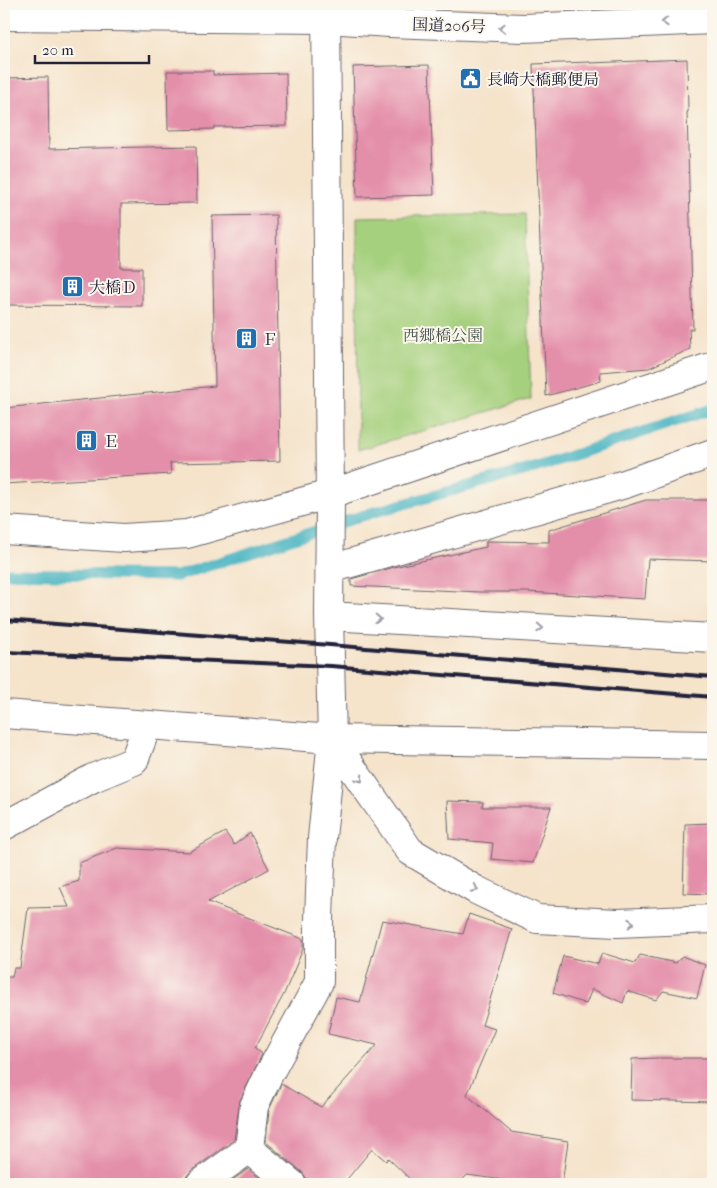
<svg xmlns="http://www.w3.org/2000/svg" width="717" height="1188" viewBox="0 0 717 1188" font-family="'IM FELL French Canon','Noto Serif JP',serif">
  <rect width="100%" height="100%" fill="#fbf7ec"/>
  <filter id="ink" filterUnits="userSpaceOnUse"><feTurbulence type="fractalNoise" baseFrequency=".02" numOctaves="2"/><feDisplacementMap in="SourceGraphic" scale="10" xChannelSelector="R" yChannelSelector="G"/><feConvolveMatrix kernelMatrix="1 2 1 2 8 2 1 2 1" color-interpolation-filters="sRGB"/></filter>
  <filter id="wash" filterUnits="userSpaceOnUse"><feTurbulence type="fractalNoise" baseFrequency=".0096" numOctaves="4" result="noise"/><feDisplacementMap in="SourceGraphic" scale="20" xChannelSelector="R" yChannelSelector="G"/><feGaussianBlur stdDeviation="1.12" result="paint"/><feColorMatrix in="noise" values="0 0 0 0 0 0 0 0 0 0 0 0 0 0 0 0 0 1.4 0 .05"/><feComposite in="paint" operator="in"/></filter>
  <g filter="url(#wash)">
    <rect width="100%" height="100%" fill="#f5e3ca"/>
    <!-- green -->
    <path fill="#a5d07d" stroke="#64795c" d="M525,214L531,399L358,450L357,217Z"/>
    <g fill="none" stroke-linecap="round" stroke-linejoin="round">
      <!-- stream -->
      <path stroke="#44b2c1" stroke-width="11" d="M4,573L177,576L371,513L534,468L713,409"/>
    </g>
    <g id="blocks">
      <!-- building -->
      <path fill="#e48faa" d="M687,59L688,112H687L693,329H689L690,349L649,368L600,372L601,381L546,396L533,64L590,62V63Z
        M429,65L434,195L357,197L353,67Z
        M167,71H213V75L286,73L287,126L214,127V129L168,130Z
        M48,77L49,149L196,146L197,203L121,204V268H142V306L4,305V78Z
        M276,215L280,461L170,463L171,474L4,484V408L215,386L212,216Z
        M646,500H713V561L648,559L645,599L527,592H480L351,586V579L398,566L486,547V541L549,542V530Z
        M447,801L483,802L482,807H551L533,863L491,859L493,843L449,839Z
        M713,823V894L683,893L685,824Z
        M225,832L234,845L250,833L269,869L208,902L303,939V949L284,994L255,1048L262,1054L240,1100L234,1140L191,1171L186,1177L185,1184H4V977H12L14,968H20L28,908L69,907L60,887L79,881V863L117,848L189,852Z
        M469,914L512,929L482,1025L495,1029L467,1095L511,1132L568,1141L562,1184H534L467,1175L459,1184H415L388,1158L386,1161L372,1149L343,1184H307L306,1178L302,1172L266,1142L269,1110L281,1084L321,1107L377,1045L328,1034L336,997L360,1002L382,920L463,934Z
        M602,953L635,963L640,955L676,963L682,956L705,965L697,998L663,991L656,1000L627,991L623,1003L592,989L586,1004L553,993L563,956L598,964Z
        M657,1058H713V1102L631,1100L632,1059Z
        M248,1169L268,1184H227Z"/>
    </g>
  </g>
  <g filter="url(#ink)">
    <use href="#blocks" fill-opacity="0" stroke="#6c666d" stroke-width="1"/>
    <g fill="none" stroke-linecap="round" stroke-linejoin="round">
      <defs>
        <path id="minor" d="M4,530L124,538L187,534L330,494L713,366
          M330,569L625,484L713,453
          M329,616L713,638
          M4,714L332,739L713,745
          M332,739L410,851L476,890L537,919L617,923L713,919
          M4,826L93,778L134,761L147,726
          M200,1184L249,1149
          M292,1184L249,1149L254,1106L269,1074L319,982V919L322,838L332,739L329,616L330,500L326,4"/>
        <path id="highway" d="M4,16L326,19L390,23L523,28L713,20"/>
      </defs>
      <!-- minor casing -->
      <use href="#minor" stroke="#6c666d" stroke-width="30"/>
      <!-- highway casing -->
      <use href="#highway" stroke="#6c666d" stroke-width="30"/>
      <!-- minor -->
      <use href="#minor" stroke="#fff" stroke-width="28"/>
      <!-- highway -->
      <use href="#highway" stroke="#fff" stroke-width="28"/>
      <!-- rail -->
      <path stroke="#22223b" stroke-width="4" d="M4,620L330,645L713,677
        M4,652L331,666L713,697"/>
    </g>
    <!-- one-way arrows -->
    <defs><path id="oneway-chevron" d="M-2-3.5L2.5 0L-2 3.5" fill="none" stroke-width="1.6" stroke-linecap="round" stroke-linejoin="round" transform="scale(1.25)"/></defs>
    <g stroke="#9c9ca7">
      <use href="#oneway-chevron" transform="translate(665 22) rotate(178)"/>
      <use href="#oneway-chevron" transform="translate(502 28) rotate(-178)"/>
      <use href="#oneway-chevron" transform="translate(378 619) rotate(3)"/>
      <use href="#oneway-chevron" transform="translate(540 628) rotate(3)"/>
      <use href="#oneway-chevron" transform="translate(360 779) rotate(55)"/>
      <use href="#oneway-chevron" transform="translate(475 889) rotate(28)"/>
      <use href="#oneway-chevron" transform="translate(631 923) rotate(-3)"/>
    </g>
  </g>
  <!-- icons -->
  <defs>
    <symbol id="civic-square" viewBox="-11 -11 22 22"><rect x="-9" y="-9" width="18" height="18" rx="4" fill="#1f6fb2" stroke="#fbf7ec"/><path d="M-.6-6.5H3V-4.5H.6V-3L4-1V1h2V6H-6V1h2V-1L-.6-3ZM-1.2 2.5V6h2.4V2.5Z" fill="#fff"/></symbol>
    <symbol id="building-square" viewBox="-11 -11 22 22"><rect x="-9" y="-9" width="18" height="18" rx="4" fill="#1f6fb2" stroke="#fbf7ec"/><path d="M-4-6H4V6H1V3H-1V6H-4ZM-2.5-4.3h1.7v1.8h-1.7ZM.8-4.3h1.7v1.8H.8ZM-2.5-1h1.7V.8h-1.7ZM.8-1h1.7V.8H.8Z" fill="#fff"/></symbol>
  </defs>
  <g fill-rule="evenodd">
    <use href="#civic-square" x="458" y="66" width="25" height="25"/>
    <use href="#building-square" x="60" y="274" width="25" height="25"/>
    <use href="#building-square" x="234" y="326" width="25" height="25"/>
    <use href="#building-square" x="74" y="428" width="25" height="25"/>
  </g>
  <g text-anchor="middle" stroke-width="4" stroke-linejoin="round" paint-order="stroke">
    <!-- street labels -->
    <g font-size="16" fill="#22223b" stroke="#fbf7ec">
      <text transform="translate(449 25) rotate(2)" y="6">国道206号</text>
    </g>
    <!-- poi labels -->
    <g font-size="16" fill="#22223b" stroke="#fbf7ec" text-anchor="start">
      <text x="487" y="85">長崎大橋郵便局</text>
      <text x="89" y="293">大橋Ｄ</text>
      <text x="262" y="345">Ｆ</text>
      <text x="103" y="447">Ｅ</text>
    </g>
    <!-- park labels -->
    <g font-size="16" fill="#49564f" stroke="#fbf7ec">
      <text x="443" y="341">西郷橋公園</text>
    </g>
  </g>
  <!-- margin -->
  <rect width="717" height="1188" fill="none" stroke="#fbf7ec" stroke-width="20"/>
  <!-- scale -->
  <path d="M35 55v8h114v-8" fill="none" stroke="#22223b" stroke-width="2.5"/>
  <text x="42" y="55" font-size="15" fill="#22223b" stroke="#fbf7ec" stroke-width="4" paint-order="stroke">20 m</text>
</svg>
